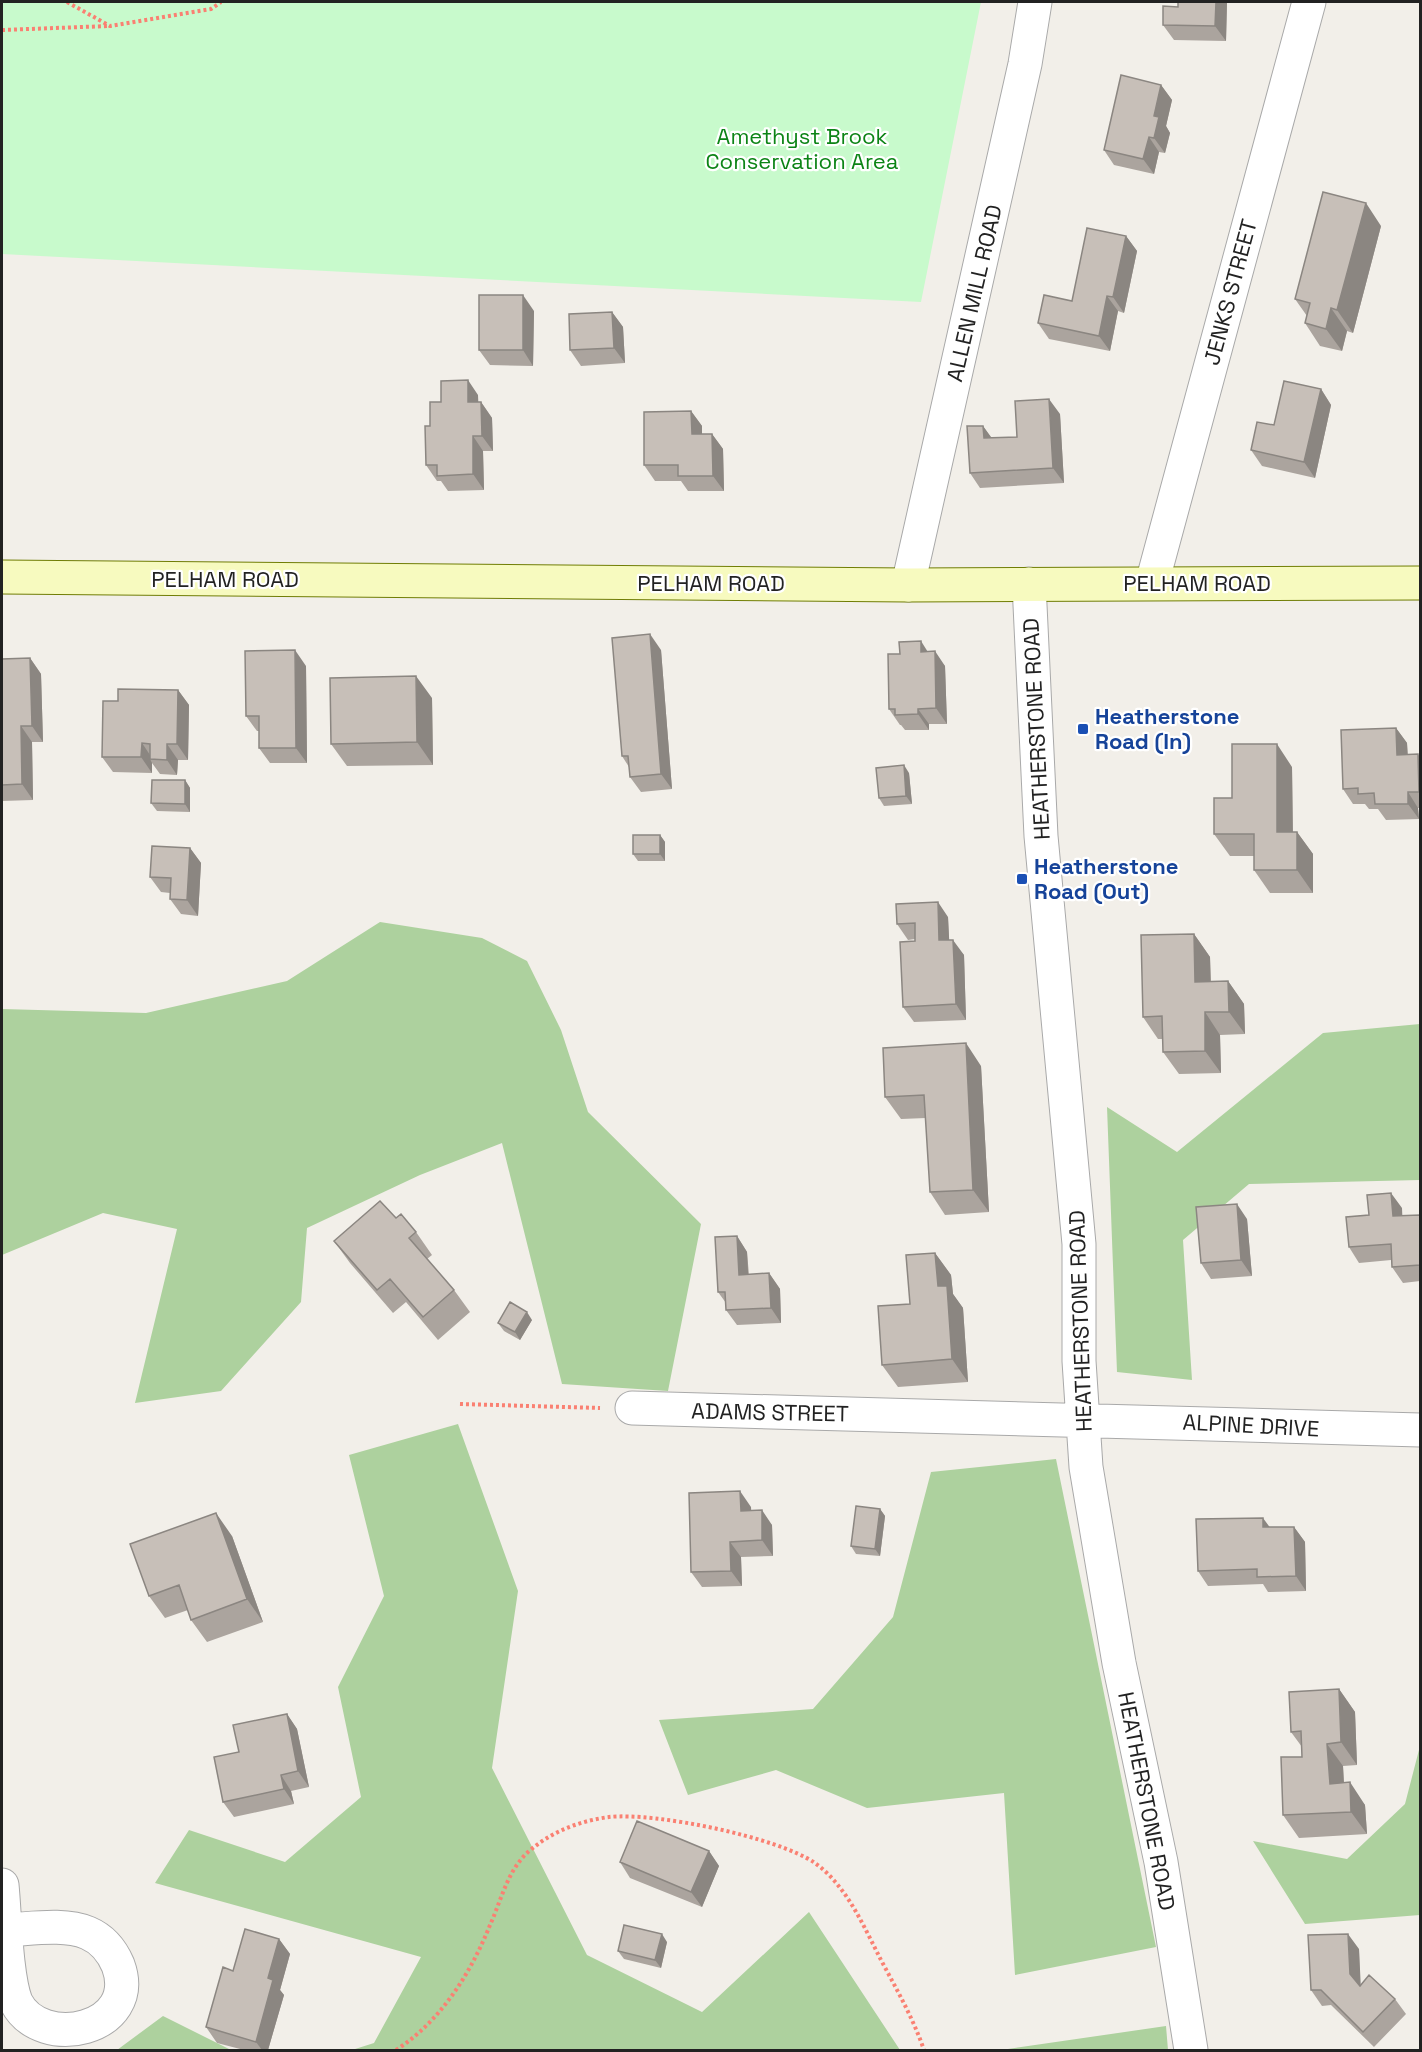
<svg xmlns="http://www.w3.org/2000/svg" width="1422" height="2052" viewBox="0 0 1422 2052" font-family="'Space Grotesk',sans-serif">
  <rect width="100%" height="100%" fill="#f2efe9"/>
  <!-- forest -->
  <path fill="#add19e" d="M380,922L482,938L527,961L561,1030L588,1112L701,1224L668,1391L562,1384L502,1143L420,1175L307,1228L301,1302L221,1391L135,1403L177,1229L103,1213L2,1255V1009L146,1013L287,981Z
    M1420,1024V1180L1249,1184L1183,1240L1192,1380L1117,1372L1107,1107L1177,1152L1323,1033Z
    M458,1424L518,1591L492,1768L587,1955L702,2012L809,1912L900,2050H352L374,2043L421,1957L155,1883L189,1830L285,1862L361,1797L338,1687L384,1596L349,1455Z
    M1056,1459L1156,1947L1015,1975L1004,1793L867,1808L776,1770L688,1795L659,1720L813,1709L893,1617L931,1472Z
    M1420,1746V1915L1305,1924L1253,1841L1347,1859L1405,1804Z
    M163,2016L231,2050H117Z
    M1166,2026L1168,2050H988H1001Z"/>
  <!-- park -->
  <path fill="#c8facc" d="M2,2H981L921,302L2,254Z"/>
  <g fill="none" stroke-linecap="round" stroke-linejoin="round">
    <defs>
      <path id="minor" d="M1152,583L1309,2
        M1029,584L1041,836L1079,1244V1361L1086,1467L1119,1663L1161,1862L1191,2050
        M908,585L1025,64L1035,2
        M632,1408L1420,1430
        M2,1885C5,1915 6,1976 16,2002C41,2052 142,2030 118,1965C112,1951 102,1939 88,1933C64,1923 31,1929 6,1930"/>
      <path id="secondary" d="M2,577L908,585L1420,583"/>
    </defs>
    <!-- minor casing -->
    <use href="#minor" stroke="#a9a9a9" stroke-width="35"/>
    <!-- secondary casing -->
    <use href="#secondary" stroke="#707d05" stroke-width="35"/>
    <!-- path -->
    <path stroke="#fa8072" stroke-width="4" stroke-dasharray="3 3" stroke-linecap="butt" d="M67,2L110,26L211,9L221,2
      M2,30L109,26
      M460,1404L600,1408
      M396,2050C440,2022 471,1973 490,1925C501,1901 507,1872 527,1853C550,1832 579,1821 609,1817C655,1812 777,1837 815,1863C847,1886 864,1927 881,1960C897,1990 913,2018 924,2050"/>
    <!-- minor -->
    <use href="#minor" stroke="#fff" stroke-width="33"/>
    <!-- secondary -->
    <use href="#secondary" stroke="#f7fabf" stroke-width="33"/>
  </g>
  <!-- wall -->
  <path fill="#aba49e" d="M1178,2H1227L1226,41L1174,40L1163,25L1178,7Z
    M1161,85L1172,100L1166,126L1170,133L1165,153L1159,152L1154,174L1114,165L1104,150Z
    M1381,226L1353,333L1347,331L1342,351L1320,346L1305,323L1307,316L1295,299Z
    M1126,236L1137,251L1124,313L1118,311L1110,351L1049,339L1038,323L1072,301Z
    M534,311L533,366L490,365L479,350Z
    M612,312L623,327L625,363L581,366L570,350Z
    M1321,389L1331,405L1315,478L1262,466L1251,450Z
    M478,395V402H481L492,418L493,451H483L484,490L448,491L441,481H437L426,465L430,426Z
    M691,411L702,426V434H712L723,449L724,491H688L681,481H655L644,465Z
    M1060,414L1064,483L980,488L970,473L983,426L991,438L1017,437Z
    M661,650L672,789L641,792L630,777L629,767L622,756Z
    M928,651L945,666L947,724H929V730H905L901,725H900L889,709Z
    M30,658L41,674L43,742H32L33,800L2,801V659Z
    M306,666L307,763H270L259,748V731H257L246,716Z
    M178,690L189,705L188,760H178L177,775L160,774L152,763V773L113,772L102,757L118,701Z
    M432,698L433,765L347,766L331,744Z
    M1396,728L1407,743L1408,755L1420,758V808H1418L1419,819L1386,820L1378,809H1369L1365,804H1353L1343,789Z
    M1292,767L1293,832H1297L1313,854V893H1270L1254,870V856H1230L1214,834L1232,798Z
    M909,773L912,804L884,806L879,798Z
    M185,780L190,788V812L157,811L151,803Z
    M660,835L665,842V861H638L633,854Z
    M190,848L201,863L198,916L181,914L170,899V893L161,892L150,877Z
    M948,917L949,940L964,955L966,1020L914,1022L903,1007L915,939L908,940L897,924Z
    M1194,934L1210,957L1211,981H1228L1244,1004L1245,1034L1220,1035L1221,1073L1179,1074L1163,1052V1039H1158L1143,1017Z
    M981,1066L989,1212L945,1215L930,1192L926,1118L901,1119L885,1097Z
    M1402,1208V1216L1420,1215V1281L1403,1283L1392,1267L1391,1260L1359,1263L1349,1247L1369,1215Z
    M396,1218L416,1232L432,1255L427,1259L454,1290L470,1312L438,1340L406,1302L393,1313L350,1263L334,1241Z
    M1247,1219L1252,1276L1211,1279L1201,1263Z
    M737,1236L747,1252L749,1275L769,1273L780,1289L781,1323L737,1325L726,1310V1303L718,1292Z
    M935,1253L951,1275L953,1294L963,1308L968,1382L898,1387L882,1365L910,1304Z
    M532,1320L520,1340L504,1331L498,1323Z
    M751,1507V1510L772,1525L773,1556L741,1557L742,1586L702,1587L691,1572Z
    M880,1509L885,1516L880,1556L856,1554L851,1546Z
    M1270,1527H1294L1305,1542L1306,1591L1268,1592L1263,1584L1208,1586L1198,1571Z
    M232,1536L263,1622L207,1642L191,1620L188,1610L165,1618L149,1596Z
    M1339,1689L1355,1712L1357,1765L1343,1766L1344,1783L1365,1805L1367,1834L1299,1838L1283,1815L1302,1757V1747L1291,1732Z
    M287,1714L297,1729L309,1787L291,1791L294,1804L234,1817L223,1802L239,1752Z
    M709,1851L719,1866L702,1907L630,1878L620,1862Z
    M279,1939L290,1954L280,1990L284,1995L268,2050H244L217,2043L206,2027L233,1971Z
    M667,1942L661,1968L624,1959L618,1951Z
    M1359,1949L1360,1985L1395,1999L1406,2014L1374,2047L1331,2005L1322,2006L1311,1990Z"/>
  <!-- shaded-wall -->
  <path fill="#8b8681" d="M1216,2H1227L1226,41L1215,26Z
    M1161,85L1172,100L1166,126L1170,133L1165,153L1154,138V116Z
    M1149,137L1159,152L1154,174L1143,159Z
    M1366,203L1381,226L1353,333L1337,310Z
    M1126,236L1137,251L1124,313L1113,297Z
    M523,295L534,311L533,366L523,350Z
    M1107,296L1118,311L1110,351L1099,336Z
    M1331,308L1347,331L1342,351L1326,329Z
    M612,312L623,327L625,363L614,348Z
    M468,380L478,395L479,418L468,402Z
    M1321,389L1331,405L1315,478L1304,462Z
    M1049,399L1060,414L1064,483L1053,468Z
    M481,402L492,418L493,451L482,436Z
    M691,411L702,426V449L692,434Z
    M983,426L994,441L984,438Z
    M712,434L723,449L724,491L713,476Z
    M473,436L483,451L484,490L473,474Z
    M650,634L661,650L672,789L661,774Z
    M921,641L931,657L921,652Z
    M295,650L306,666L307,763L296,748Z
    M935,651L945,666L947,724L936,708Z
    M30,658L41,674L43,742L32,726Z
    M416,676L432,698L433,765L417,742Z
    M178,690L189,705L188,760L177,744Z
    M918,709L929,724V730L918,714Z
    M21,726L32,742L33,800L22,784Z
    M1396,728L1407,743L1408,770L1397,755Z
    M142,743L152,758L150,759L152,763V773L141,757Z
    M167,744L178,760L177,775L167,760Z
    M1277,744L1292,767L1293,854L1277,832Z
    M1418,754L1420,758V794L1419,792Z
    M904,765L909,773L912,804L906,796Z
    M185,780L190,788V812L185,804Z
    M1408,792L1418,808L1419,819L1408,804Z
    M1297,832L1313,854V893L1297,870Z
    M660,835L665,842V861L660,854Z
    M190,848L201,863L198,916L187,900Z
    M938,902L948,917L950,956L939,940Z
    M1194,934L1210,957L1211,1004L1195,982Z
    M953,940L964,955L966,1020L956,1004Z
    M1228,981L1244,1004L1245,1034L1229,1012Z
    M1205,1012L1220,1035L1221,1073L1205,1051Z
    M966,1043L981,1066L989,1212L973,1190Z
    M1391,1193L1402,1208L1403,1232L1393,1216Z
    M1237,1204L1247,1219L1252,1276L1241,1260Z
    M737,1236L747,1252L749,1291L739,1275Z
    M935,1253L951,1275L953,1294L963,1308L968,1382L952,1359L938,1286Z
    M769,1273L780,1289L781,1323L771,1308Z
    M527,1312L532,1320L520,1340L515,1332Z
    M740,1491L751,1507L752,1526L741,1511Z
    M880,1509L885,1516L880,1556L875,1549Z
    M762,1510L772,1525L773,1556L762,1540Z
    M216,1513L232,1536L263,1622L247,1599Z
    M1263,1518L1274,1533L1263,1527Z
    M1294,1527L1305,1542L1306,1591L1296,1576Z
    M730,1542L741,1557L742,1586L731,1571Z
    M1339,1689L1355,1712L1357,1765L1341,1742Z
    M287,1714L297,1729L309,1787L298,1771Z
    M1327,1744L1343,1766L1345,1806L1330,1784Z
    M281,1775L291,1791L294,1804L284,1789Z
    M1350,1782L1365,1805L1367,1834L1351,1812Z
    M709,1851L719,1866L702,1907L691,1892Z
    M662,1934L667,1942L661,1968L655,1960Z
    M1348,1934L1359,1949L1361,1990L1350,1974Z
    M279,1939L290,1954L280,1990L284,1995L268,2050H262L256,2042L268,1978Z"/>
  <!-- building -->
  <path fill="#c7bfb8" stroke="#8b8681" stroke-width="1.5" d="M1178,2H1216L1215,26L1163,25V6L1178,7Z
    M1121,75L1161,85L1154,116L1159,117L1154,138L1149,137L1143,159L1104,150Z
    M1323,192L1366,203L1337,310L1331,308L1326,329L1305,323L1310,303L1295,299Z
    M1087,228L1126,236L1113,297L1107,296L1099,336L1038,323L1044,295L1072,301Z
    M479,295H523V350H479Z
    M612,312L614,348L570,350L569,314Z
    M468,380V402H481L482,436H473V474L437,476V465H426L425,426H430V402H441V381Z
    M1284,381L1321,389L1304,462L1251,450L1257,422L1274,425Z
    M1049,399L1053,468L970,473L967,426H983L984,438L1017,437L1015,401Z
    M691,411L692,434H712L713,476H678V465H644V412Z
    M650,634L661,774L630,777L628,756H622L612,638Z
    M921,641V652L935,651L936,708L918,709V714L895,715V709H889L888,654H900L899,642Z
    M295,650L296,748H259V716H246L245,651Z
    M30,658L32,726H21L22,784L2,785V659Z
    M416,676L417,742L331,744L330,678Z
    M118,689L178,690L177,744H167V760L150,759V744L142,743L141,757H102L103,701H118Z
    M1396,728L1397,755L1418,754L1419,792H1408V804H1375L1374,793L1358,794V788L1343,789L1341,730Z
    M1232,744H1277V832H1297V870H1254V834H1214V798H1232Z
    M904,765L906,796L879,798L876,768Z
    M152,780H185V804L151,803Z
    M633,835H660V854H633Z
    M152,846L190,848L187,900L170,899L171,878L150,877Z
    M938,902L939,940H953L956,1004L903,1007L900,942L915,941V923L897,924L896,904Z
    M1194,934L1195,982L1228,981L1229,1012H1205V1051L1163,1052L1162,1016L1143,1017L1141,935Z
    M966,1043L973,1190L930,1192L924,1095L885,1097L883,1048Z
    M1391,1193L1393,1216L1420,1215V1265L1392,1267L1391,1244L1349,1247L1346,1217L1369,1215L1367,1195Z
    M380,1201L396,1218L401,1214L416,1232L409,1238L454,1290L423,1317L390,1279L377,1290L334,1241Z
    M1237,1204L1241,1260L1201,1263L1196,1207Z
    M737,1236L739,1275L769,1273L771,1308L726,1310L725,1292H718L715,1237Z
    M935,1253L938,1286H947L952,1359L882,1365L878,1306L910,1304L906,1255Z
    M510,1302L527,1312L515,1332L498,1323Z
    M740,1491L741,1511L762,1510V1540L730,1542L731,1571L691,1572L689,1493Z
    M856,1506L880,1509L875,1549L851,1546Z
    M216,1513L247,1599L191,1620L179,1585L149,1596L130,1544Z
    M1263,1518V1527H1294L1296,1576L1257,1577V1569L1198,1571L1196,1519Z
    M1339,1689L1341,1742L1327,1744L1330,1784L1350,1782L1351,1812L1283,1815L1281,1757H1302L1301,1731L1291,1732L1289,1692Z
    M287,1714L298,1771L281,1775L284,1789L223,1802L214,1757L239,1752L233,1725Z
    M637,1821L709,1851L691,1892L620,1862Z
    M624,1925L662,1934L655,1960L618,1951Z
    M245,1929L279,1939L268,1978L273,1980L256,2042L206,2027L223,1967L233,1971Z
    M1348,1934L1350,1974L1360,1986L1369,1975L1395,1999L1363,2032L1321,1990H1311L1308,1935Z"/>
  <!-- markers -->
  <g fill="#1a4fb4" stroke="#fff" stroke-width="2">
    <rect x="1077" y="723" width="12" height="12" rx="3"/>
    <rect x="1016" y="873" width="12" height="12" rx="3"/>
  </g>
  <g text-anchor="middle" stroke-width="4.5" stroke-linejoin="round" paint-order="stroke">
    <!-- park labels -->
    <g font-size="22" fill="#0c8416" stroke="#fff">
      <text x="802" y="144">Amethyst Brook<tspan x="802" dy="25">Conservation Area</tspan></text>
    </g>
    <!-- street labels -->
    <g font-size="22" fill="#222" stroke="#fff">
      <text transform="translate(1230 292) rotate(-75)" y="8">JENKS STREET</text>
      <text transform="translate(974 293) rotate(-77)" y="8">ALLEN MILL ROAD</text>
      <text x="225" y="587">PELHAM ROAD</text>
      <text x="711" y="591">PELHAM ROAD</text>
      <text x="1197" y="591">PELHAM ROAD</text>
      <text transform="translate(1036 729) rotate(-93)" y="8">HEATHERSTONE ROAD</text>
      <text transform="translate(1080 1321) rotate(-92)" y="8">HEATHERSTONE ROAD</text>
      <text transform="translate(770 1412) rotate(1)" y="8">ADAMS STREET</text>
      <text transform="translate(1251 1425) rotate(3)" y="8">ALPINE DRIVE</text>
      <text transform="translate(1147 1801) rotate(79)" y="8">HEATHERSTONE ROAD</text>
    </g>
    <!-- transit labels -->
    <g font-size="22" font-weight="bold" fill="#164399" stroke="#fff" text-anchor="start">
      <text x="1095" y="724">Heatherstone<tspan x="1095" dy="25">Road (In)</tspan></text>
      <text x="1034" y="874">Heatherstone<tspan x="1034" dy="25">Road (Out)</tspan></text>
    </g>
  </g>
  <!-- border -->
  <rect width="1422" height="2052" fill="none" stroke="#222222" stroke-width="6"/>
</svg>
